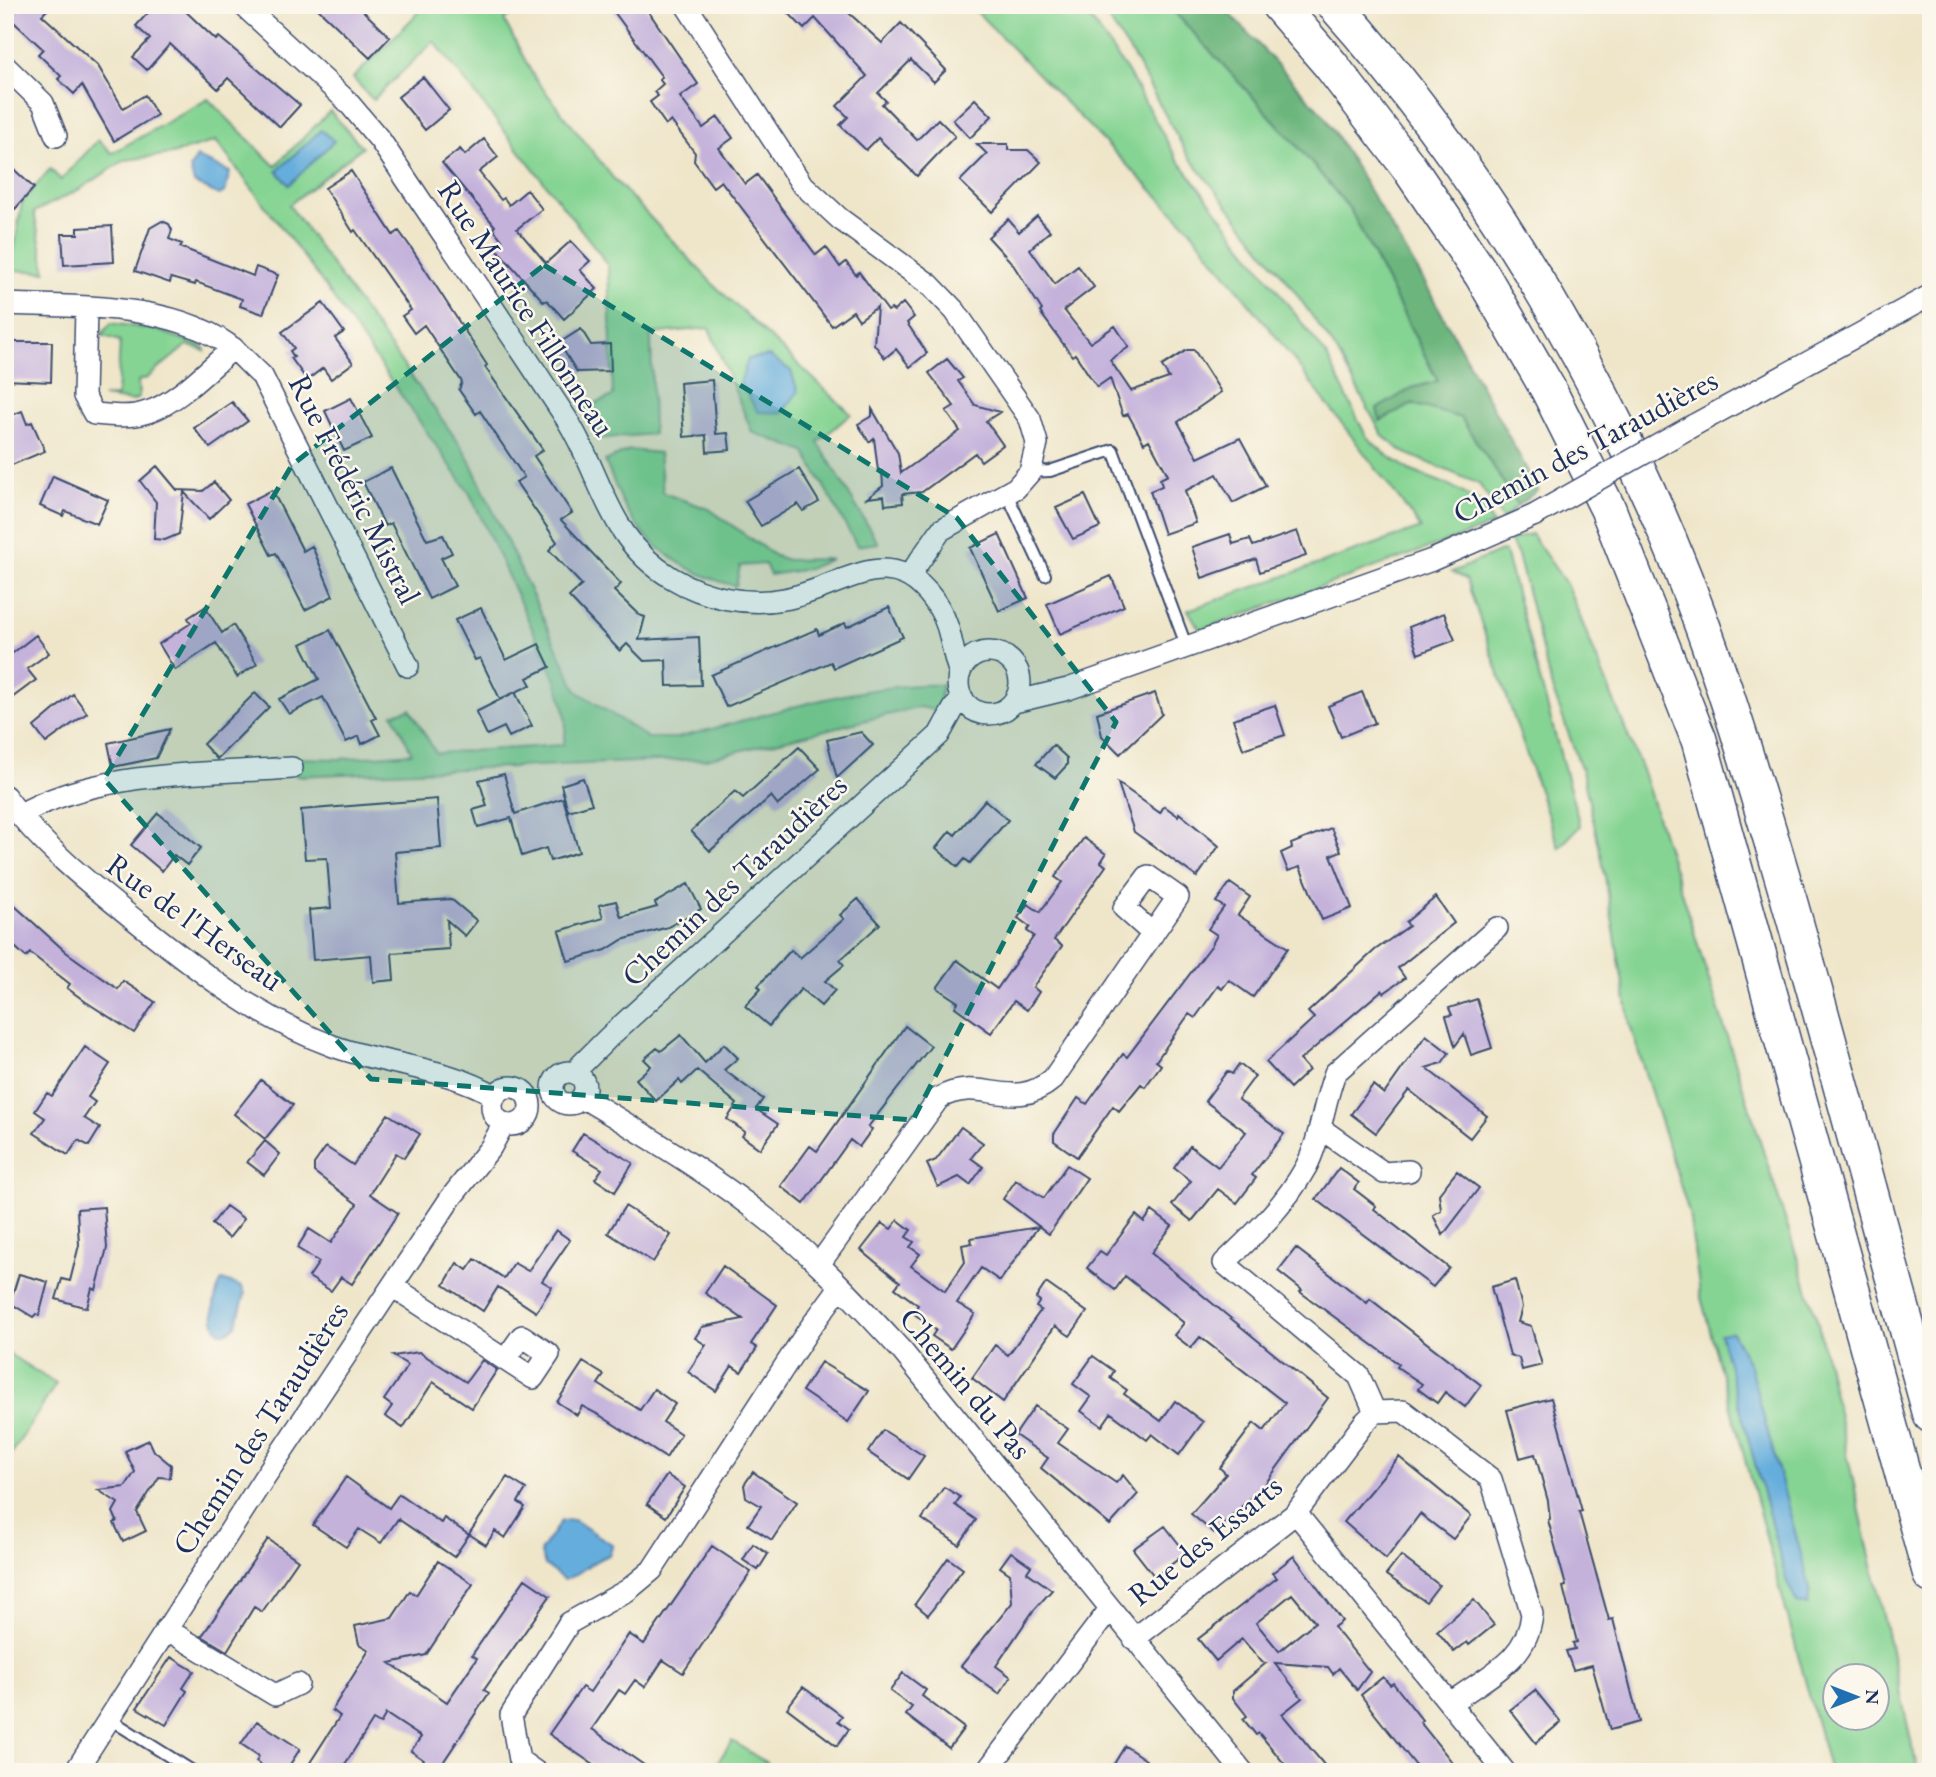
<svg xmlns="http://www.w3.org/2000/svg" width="1936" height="1777" viewBox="0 0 1936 1777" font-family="'EB Garamond',serif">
  <rect width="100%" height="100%" fill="#fbf7ec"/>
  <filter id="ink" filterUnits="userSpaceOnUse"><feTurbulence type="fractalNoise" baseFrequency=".0143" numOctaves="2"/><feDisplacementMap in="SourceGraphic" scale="14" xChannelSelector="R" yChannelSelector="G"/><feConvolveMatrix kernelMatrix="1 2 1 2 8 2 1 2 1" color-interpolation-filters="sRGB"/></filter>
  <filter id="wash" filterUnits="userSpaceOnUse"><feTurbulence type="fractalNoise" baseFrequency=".00686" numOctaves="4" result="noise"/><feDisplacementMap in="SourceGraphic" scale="28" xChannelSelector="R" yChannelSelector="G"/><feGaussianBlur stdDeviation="1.57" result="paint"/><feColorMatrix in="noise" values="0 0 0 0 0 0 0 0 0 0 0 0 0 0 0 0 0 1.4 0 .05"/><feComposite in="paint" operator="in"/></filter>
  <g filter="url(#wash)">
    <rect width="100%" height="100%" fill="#efe6ca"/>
    <!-- green -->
    <path fill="#85d493" stroke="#508278" stroke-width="2" fill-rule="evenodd" d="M413,5H523L504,20L534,77L614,179L713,284L851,414L818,442L878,543L857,546L805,452L752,432L709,328L651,334L653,434L597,439L583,408L613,396L608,266L604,259L434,41L373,100L353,78L418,13Z
      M970,5H1081L1127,71L1176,157L1327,356L1366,436L1383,452L1409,470L1451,486L1483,505L1493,525L1200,630L1188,610L1421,528L1274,334L1188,227Z
      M1099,5H1168L1293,141L1350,209L1438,382L1412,388L1380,420L1413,404L1461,418L1518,505L1503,520L1479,484L1403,452L1383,436L1336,350L1288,282L1187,154L1133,56Z
      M208,99L275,166L330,111L362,147L289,205L466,453L577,691L648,738H677C755,719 864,681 942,685L938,711L920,707L706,759L296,776V758L340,759L412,753L393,714L410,709L436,753L563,745C570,720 563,701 555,678L470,494L318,276L216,141L172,154L125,160L82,188L34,212L46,272L11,270L22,202L50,169L61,180L98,140L112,153Z
      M111,323L157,330L204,347L205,351L187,345L147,378L138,381L139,398L132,401L102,397L117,396L120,341L101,335Z
      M630,450L659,453L663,493L709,509L775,556L788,560L831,559L808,569L770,575L765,564L740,566L736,586C698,577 660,556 636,524C622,507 614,481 605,461Z
      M1531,534L1567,585L1644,775L1818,1323L1918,1772H1830L1700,1294L1689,1213L1630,1025L1602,859L1582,771L1551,685L1518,555L1509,540ZM1834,1676H1876V1718H1834Z
      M1501,551L1505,552L1580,826L1559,848L1466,579L1452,572Z
      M6,1352L56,1384L5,1464V1354Z
      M732,1741L781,1772H757L754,1768L747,1772H711Z"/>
    <!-- forest -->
    <path fill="#6cb67d" stroke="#44726e" stroke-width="2" d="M1168,5H1222L1324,115L1425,283L1538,490L1518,505L1461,418L1413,404L1380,421L1377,409L1412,388L1438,381L1350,209L1293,141Z"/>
    <!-- water -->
    <path fill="#65addc" stroke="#406e9d" stroke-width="2" d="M321,130L334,141L289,185L277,171Z
      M197,157L230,172L225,192L219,195L194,183L190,168Z
      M769,356L791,371L798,392L782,413L758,412L740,383L748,359Z
      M222,1280L242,1287L245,1294L236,1325L228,1332H220C208,1320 215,1293 222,1280Z
      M1732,1332L1750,1366L1810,1587L1808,1605L1797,1603L1787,1582L1720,1334Z
      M574,1520L613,1545L609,1555C588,1562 584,1573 564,1580L545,1565L540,1552L561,1521Z"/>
    <g id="blocks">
      <!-- building -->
      <path fill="#c4b2db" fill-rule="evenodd" d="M5,5H52L42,15L98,66L123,108L145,95L157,115L114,141L82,85L74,94L58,79L61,76L38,54L43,49L5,14Z
        M155,5H179L216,40L219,37L300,105L280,127L228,78L218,89L170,44L147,70L133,57L150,39L136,26Z
        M314,5H357L390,37L370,58Z
        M609,5H644L698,84L680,97L703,128L718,117L733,138L719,148L745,184L757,175L816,255L826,247L840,267L846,262L856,275L859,272L888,311L891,309L894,311L903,303L914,317L907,323L927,353L910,367L896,349L885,358L874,344L877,307L859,320L853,311L832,326L721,181L713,187L694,161L695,153L671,121L666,125L650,102L658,96L654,92L663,84L659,79L662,77Z
        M781,5H840L882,43L901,23L946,70L934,82L911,60L878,93L886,101L882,104L917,140L938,119L955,136L917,176L878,138L866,150L840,125L848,117L837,106L867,76L815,18L804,29Z
        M423,77L449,110L425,130L398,97Z
        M975,99L992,116L970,138L953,120Z
        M484,139L498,157L479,172L501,200L504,198L509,205L527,190L542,209L517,229L546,263L571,241L590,261L580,270L597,289L564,319L547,300L544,302L494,246L502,240L493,228L495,226L442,163L460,149L465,155Z
        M977,144H1008V150H1028L1041,162L992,212L960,181L987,154Z
        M5,161L34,188L15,209L5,200Z
        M351,171L393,235L399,231L412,249L487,365L485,367L543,450L534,456L572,513L561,520L621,584L614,591L639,615L645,617L639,640L699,637L701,685L667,686L666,660L644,661L627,644L620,651L569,597L582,585L549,550L557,542L516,482L524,477L480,411L476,414L459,390L462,382L424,325L414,333L402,316L411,310L355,230L353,232L325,188Z
        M1037,216L1050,231L1030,249L1055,284L1078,266L1094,287L1064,310L1090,343L1115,326L1129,347L1110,360L1131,391L1169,378L1162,366L1187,350H1194L1221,392L1178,422L1198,458L1240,438L1266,486L1233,503L1217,474L1185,491L1196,523L1164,534L1150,491L1162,486L1160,479L1168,475L1149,440L1144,443L1128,414L1123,416L1110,378L1097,387L1075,354L1072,356L1040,312L1042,310L1012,263L988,237L1008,219L1019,232Z
        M162,221L169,224L172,230L169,239L182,244L180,247L253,276L256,267L278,275L263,314L240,306L242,299L196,282L195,285L171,278L170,283L135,271L150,228Z
        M112,226L114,262L64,265L62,234H78V228Z
        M323,303L344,332L335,338L353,363L331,379L323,368L307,380L291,358L294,357L290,351L294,348L282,332Z
        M581,329L591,345L610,344L611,371L577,372L559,343Z
        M5,342H52L51,382L5,380Z
        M947,359L963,378L958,381L975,405L1000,412L986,421L1003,445L981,461L975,453L922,492L902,494L903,503L885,505L884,496L867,498L883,486L882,471H878L874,438L869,442L858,424L872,416V409L898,453L901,473L960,431L946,411L954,406L929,373Z
        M712,380L716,434L728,433L730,450L707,452L706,435L684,437L680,383Z
        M351,398L372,438L344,451L325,411Z
        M232,402L248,421L210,448L194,428Z
        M22,411L27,424L32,422L45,451L12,465L5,449V418Z
        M157,466L177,490L203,491L214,482L229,500L209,519L184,492L179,534L165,540L154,539L156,502L140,481Z
        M391,468L427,540L443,535L452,553L441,558L455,586L429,599L391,523L385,526L363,482Z
        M799,469L819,502L803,511L798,504L761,526L745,501Z
        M53,476L108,500L97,524L65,511L63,516L40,506Z
        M272,490L303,551L312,546L333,596L305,610L276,553L271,555L245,504Z
        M1085,495L1100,527L1073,539L1056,508Z
        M1297,531L1306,556L1260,572L1256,559L1202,578L1192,547L1230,534L1233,544L1250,539L1253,546Z
        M999,534L1028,598L999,611L970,548Z
        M1111,576L1124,606L1060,634L1047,604Z
        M205,607L222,633L233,625L257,664L237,677L216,643L175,670L159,644L191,623L188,618Z
        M889,607L903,637L834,668L831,662L726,707L711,675L817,629L819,635L845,623L847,627Z
        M481,608L506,660L539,644L550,667L527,678L531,685L500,699L480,658L475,660L455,620Z
        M1444,613L1455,640L1418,654L1409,627Z
        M330,630L376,718L372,720L380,735L362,744L359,736L346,742L323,697L289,714L279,699L319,679L301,644Z
        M36,635L49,653L27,669L36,680L5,703V659Z
        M515,692L532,726L509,737L504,727L487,735L476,712Z
        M1362,692L1375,723L1341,737L1328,706Z
        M255,693L269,707L217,759L203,744Z
        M1155,693L1162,714L1120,754L1102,736L1097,713Z
        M73,694L87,713L46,743L34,727Z
        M1275,705L1285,735L1243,749L1233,719Z
        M170,729L156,758L113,767L108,743Z
        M861,732L873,745L837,778L827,740Z
        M1053,745L1067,758V765L1055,778L1036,764Z
        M799,747L820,769L778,805L771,796L710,851L691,831L735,791L743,798Z
        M504,774L515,814L563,798L579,852L550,861L546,848L522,856L511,818L478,827L473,810L487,806L479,780Z
        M583,778L592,804L568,811L561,785Z
        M1118,783L1160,813L1164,806L1178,816L1179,813L1219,846L1197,877L1134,832Z
        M437,799L441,848L395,852L399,903L451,899L477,921L465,936L447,920L449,949L392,953L394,980L373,982L371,955L313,960L309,910L331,908L327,858L305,859L301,810Z
        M985,800L1008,820L970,863L965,859L958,867L936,848L950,831L955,835Z
        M158,813L201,848L187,865L174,855L162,871L131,845Z
        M1331,828L1341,851L1331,855L1352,908L1322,920L1300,867L1288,871L1281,853L1292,848L1291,844Z
        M1084,838L1106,854L1101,862L1106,866L1054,940L1062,946L1033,987L1039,992L1027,1010L1014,1001L991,1033L955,1007L958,1002L937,988L957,960L997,989L1034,936L1027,931L1030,927L1018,918L1028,904L1040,912L1062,882L1055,877Z
        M1230,883L1250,897L1238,915L1288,948L1253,997L1229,980L1222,989L1218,986L1195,1018L1189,1014L1156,1061L1161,1065L1145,1087L1141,1084L1119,1111L1113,1106L1077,1157L1054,1141V1134L1078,1098L1087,1104L1123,1054L1127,1057L1211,946L1217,935L1208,929L1224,907L1216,902Z
        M688,884L701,909L668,927L622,940L606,950L568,961L559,931L603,918L599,905L616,901L621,917L657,907L655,903Z
        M5,897L66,952L118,989L123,981L155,1002L134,1033L86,1002L67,988L70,984L30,953L26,957L5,938Z
        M1436,897L1454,923L1398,968L1405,978L1384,993L1382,990L1300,1060L1309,1070L1290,1088L1266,1062L1314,1018L1308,1012L1375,950L1409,926L1406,922Z
        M858,899L880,924L840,960L844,965L825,981L835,990L821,1006L801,989L769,1026L745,1006L761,989L758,986L791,950L800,958L844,919L840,915Z
        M1477,999L1492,1048L1471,1055L1464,1034L1455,1046L1446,1016L1452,1015L1449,1008Z
        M905,1026L931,1046L868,1127L872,1129L859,1147L850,1140L804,1204L781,1186L810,1146L817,1151Z
        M681,1035L705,1063L724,1044L738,1058L724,1070L763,1099L756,1109L778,1124L760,1149L742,1136L745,1132L727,1119L737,1104L697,1070L682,1084L679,1080L656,1101L636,1079L651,1066L644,1059L657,1048L661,1051Z
        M1426,1035L1449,1053L1442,1063L1426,1068L1487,1116L1470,1138L1409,1090L1376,1133L1351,1114L1373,1085L1384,1094Z
        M85,1047L110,1064L88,1097L95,1102L84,1118L100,1128L89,1146L78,1140L68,1155L34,1133L45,1118L35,1111L47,1093L52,1096Z
        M1239,1064L1255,1076L1238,1099L1284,1134L1252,1175L1256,1178L1237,1203L1218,1189L1192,1221L1172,1205L1191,1181L1174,1168L1190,1146L1218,1167L1246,1132L1205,1101L1227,1071L1232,1074Z
        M261,1080L293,1105L265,1139L234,1114Z
        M388,1114L420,1134L404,1158L396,1153L370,1194L398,1213L352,1284L341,1277L331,1291L309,1277L319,1262L297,1248L309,1229L331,1243L357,1204L314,1172V1164L326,1147L353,1165Z
        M961,1127L983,1143L971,1158L983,1167L970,1185L959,1177L938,1187L927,1164L936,1160Z
        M583,1133L633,1163L615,1192L595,1179L602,1169L572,1151Z
        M265,1141L280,1154L264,1175L247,1162Z
        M1067,1165L1087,1178L1049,1234L1003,1199L1016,1180L1044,1198Z
        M1339,1168L1359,1183L1354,1189L1376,1206L1374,1209L1449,1268L1433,1287L1316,1199Z
        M1457,1171L1479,1188L1443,1235L1433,1215L1441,1210L1439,1194Z
        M226,1206L244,1219L229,1238L212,1224Z
        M625,1206L671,1235L653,1262L608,1233Z
        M104,1207L107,1248L96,1290L92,1288L87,1308L56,1299L62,1279L70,1281L79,1245L77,1209Z
        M1152,1211L1172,1226L1151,1253L1328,1398L1265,1484L1214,1533L1191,1514L1226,1474L1220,1468L1254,1423L1264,1431L1285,1403L1200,1337L1191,1348L1174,1335L1184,1323L1125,1276L1115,1290L1087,1268L1100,1251L1106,1255L1136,1215L1144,1222Z
        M898,1220L911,1230L906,1237L914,1242L910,1247L920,1254L911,1266L945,1291L965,1262L962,1245L972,1243L971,1238L1038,1227L1000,1281L981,1268L957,1303L975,1314L951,1349L932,1336L936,1330L913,1313L918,1305L895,1288L900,1282L861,1250L882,1223L891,1229Z
        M556,1230L570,1240L542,1281L552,1287L536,1312L498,1287L483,1311L444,1285L457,1263L467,1270L475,1259L504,1278L514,1263L528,1271Z
        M1296,1248L1367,1303L1370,1299L1481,1385L1465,1407L1445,1392L1437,1403L1418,1389L1422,1384L1397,1367L1399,1364L1300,1292L1302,1290L1278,1271Z
        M723,1266L777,1305L751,1344L757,1348L741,1372L732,1366L716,1391L688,1372L706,1345L695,1338L702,1327L743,1319L705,1293Z
        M19,1274L48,1282L39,1316L36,1314L33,1317L10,1303Z
        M1515,1280L1522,1307L1518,1322L1531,1326L1542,1365L1522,1370L1519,1358L1510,1355L1491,1287Z
        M1046,1283L1087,1312L1070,1336L1055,1326L1003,1402L972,1378L995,1345L1008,1355L1041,1310L1036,1307L1040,1301L1036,1298Z
        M419,1352L466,1382L482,1360L497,1370L472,1408L433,1382L403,1428L385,1416L392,1406L384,1400L408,1365L393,1356Z
        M1093,1356L1114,1371L1110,1378L1127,1390L1124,1394L1161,1421L1175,1401L1203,1422L1179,1455L1152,1434L1147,1440L1111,1413L1102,1426L1081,1411L1091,1397L1073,1384Z
        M583,1362L604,1375L598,1384L640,1410L654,1389L675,1404L663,1422L681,1434L666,1458L601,1416L582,1406L577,1415L557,1402Z
        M821,1362L869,1391L848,1422L802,1391Z
        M1551,1398L1582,1511L1579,1512L1609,1620L1613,1619L1639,1722L1610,1730L1592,1665L1573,1670L1566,1651L1575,1649L1573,1643L1577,1642L1563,1587L1566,1586L1548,1520L1550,1519L1548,1501L1535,1454L1520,1458L1507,1410Z
        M1035,1406L1068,1429L1058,1443L1116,1483L1123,1475L1138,1494L1110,1525L1041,1468L1048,1458L1015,1435Z
        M883,1430L924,1456L908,1479L868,1452Z
        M149,1440L154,1451L171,1465L170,1478L159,1477L137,1512L146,1531L123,1542L114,1523L117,1521L113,1512L118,1503L98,1490L125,1487L135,1472L125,1451Z
        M1399,1457L1471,1516L1453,1539L1420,1514L1386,1559L1344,1522Z
        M753,1472L797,1502L772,1540L748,1525L761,1506L746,1497L744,1485Z
        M667,1475L685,1487L666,1517L647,1504Z
        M346,1477L389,1508L399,1494L441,1523L444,1518L469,1535L454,1557L398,1519L381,1543L359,1529L346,1547L313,1525Z
        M507,1477L526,1489L518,1502L525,1507L505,1538L495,1531L486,1545L469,1534Z
        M944,1487L960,1497L955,1505L976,1520L959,1545L922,1519Z
        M1165,1526L1186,1553L1155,1577L1133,1549Z
        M268,1539L298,1560L262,1612L254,1607L227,1651L202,1636Z
        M753,1544L768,1554L758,1570L743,1560Z
        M712,1546L751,1572L683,1673L663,1660L645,1687L635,1680L625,1694L619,1690L592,1729L654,1772H604L549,1734L582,1687L590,1692L629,1634L644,1644Z
        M1011,1552L1031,1566L1027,1572L1052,1590L1033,1611L996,1666L1011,1677L999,1694L961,1666L1012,1603L1010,1574L1000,1567Z
        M1294,1556L1342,1621L1334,1627L1370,1672L1357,1690L1339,1668L1333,1674L1328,1667L1275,1663L1302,1698L1282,1714L1330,1772H1291L1259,1733L1256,1735L1243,1719L1247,1716L1233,1698V1691L1266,1663L1262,1662L1242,1639L1216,1661L1198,1639L1277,1578L1272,1573ZM1292,1594L1315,1622L1279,1651L1256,1623Z
        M1401,1556L1439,1585L1426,1602L1386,1575Z
        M948,1558L963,1569L928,1615L915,1604Z
        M438,1561L473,1584L426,1655L390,1663L447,1702L477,1658L472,1655L525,1579L550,1596L484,1690L489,1693L438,1770L411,1751L421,1737L386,1714L380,1724L373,1720L340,1772H304L340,1716L332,1710L369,1650L359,1644L355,1626L392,1618L410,1591L416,1595Z
        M1474,1600L1494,1625L1469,1645L1467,1642L1454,1652L1437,1631Z
        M171,1657L194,1671L183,1688L187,1691L166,1725L137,1708Z
        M903,1673L926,1690L922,1696L964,1728L949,1748L906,1715L912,1707L890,1691Z
        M1383,1677L1390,1685L1393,1683L1422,1720L1420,1722L1460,1772H1421L1374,1713L1361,1695Z
        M803,1687L842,1716L838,1721L849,1729L837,1746L787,1708Z
        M1535,1690L1561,1722L1536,1743L1510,1710Z
        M257,1721L300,1749L285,1772H271L256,1761L259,1756L241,1744Z
        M1125,1746L1146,1760L1139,1772H1109Z"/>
    </g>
  </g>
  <g filter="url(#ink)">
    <use href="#blocks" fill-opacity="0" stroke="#3b4a6e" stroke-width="2"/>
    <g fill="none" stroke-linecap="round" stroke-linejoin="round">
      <defs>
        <path id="service" d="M1030,472L1050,471L1113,450L1186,645
          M1007,494L1045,575
          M108,1718L194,1772"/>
        <path id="minor" d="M243,5L347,101L380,140C441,232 505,324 566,418C603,476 607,540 672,578C705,598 747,606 784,599C844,588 894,535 939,608C952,629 951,651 960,673
          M686,5L801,183L840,219L930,285L955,311L1030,419L1037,443L1030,472L1016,488L941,530L909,576
          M5,66L43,103L56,136
          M5,304C76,307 177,302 235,350C244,358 253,368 262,376L408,666
          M86,308L84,396L94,414C110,415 128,418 144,413C174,406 210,368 233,348
          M1694,425L1931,295
          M958 683a31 31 0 1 1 62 0a31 31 0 1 1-62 0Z
          M1014,702L1068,689L1432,560L1535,515
          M5,796C42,847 91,885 140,924C200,972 259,1019 333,1046C384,1065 450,1068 495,1096
          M19,815C96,770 206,774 292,768
          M553 1088a16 16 0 1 1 32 0a16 16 0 1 1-32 0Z
          M577,1074L581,1065L609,1037L939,735L954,708L963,699
          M492 1106a19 19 0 1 1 38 0a19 19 0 1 1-38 0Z
          M582,1097C648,1137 713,1175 773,1224C820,1262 861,1307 902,1351L1243,1772
          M1320,1128L1384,1173L1409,1171
          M817,1262L825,1256L939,1098C981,1074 1012,1114 1053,1079L1178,897L1148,876L1124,908L1153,934
          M392,1286L533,1378L549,1354L522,1336L505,1360
          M1375,1412L1359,1376L1224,1263C1255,1234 1285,1205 1306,1167C1321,1138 1323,1104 1335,1073L1497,928
          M1296,1513L1505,1772
          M166,1629L275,1695L298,1684
          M1134,1639L1296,1513L1364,1423L1375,1412L1403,1411L1491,1479L1532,1614C1528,1660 1487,1676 1452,1702
          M75,1772L264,1478L450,1199L491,1147L504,1123
          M536,1772L519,1760L511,1715L569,1623L628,1590L652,1570L807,1332L840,1287
          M986,1772L1110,1609"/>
        <path id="trunk" d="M1279,5L1330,64L1408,166L1482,275L1548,389L1608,509L1699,740L1931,1575
          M1335,5C1451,135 1549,289 1626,445C1694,582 1739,729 1782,876C1834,1055 1881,1235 1931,1415"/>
      </defs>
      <!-- service casing -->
      <use href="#service" stroke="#3b4a6e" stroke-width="14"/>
      <!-- minor casing -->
      <use href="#minor" stroke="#3b4a6e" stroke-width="24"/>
      <!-- trunk casing -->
      <use href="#trunk" stroke="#3b4a6e" stroke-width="38"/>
      <!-- service -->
      <use href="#service" stroke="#fff" stroke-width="10"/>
      <!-- minor -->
      <use href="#minor" stroke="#fff" stroke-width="21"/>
      <!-- trunk -->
      <use href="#trunk" stroke="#fff" stroke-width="35"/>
      <defs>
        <path id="minor-bridge" d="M1535,515L1694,425"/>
      </defs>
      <!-- minor-bridge casing -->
      <use href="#minor-bridge" stroke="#3b4a6e" stroke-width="24" stroke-linecap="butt"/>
      <!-- minor-bridge -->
      <use href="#minor-bridge" stroke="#fff" stroke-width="21"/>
    </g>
  </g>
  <!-- marked area -->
  <path fill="#0f766e" fill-opacity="0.2" stroke="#0f766e" stroke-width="5" stroke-dasharray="14 9" stroke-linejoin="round" d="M544,265L957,518L1116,722L913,1120L371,1079L104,779L292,465Z"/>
  <g text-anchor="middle" stroke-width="5" stroke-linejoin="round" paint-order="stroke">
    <!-- street labels -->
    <g font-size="32" fill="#1b2f5e" stroke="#fbf7ec">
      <text transform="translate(527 308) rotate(57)" y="11">Rue Maurice Fillonneau</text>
      <text transform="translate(1585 446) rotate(-28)" y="11">Chemin des Taraudières</text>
      <text transform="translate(355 489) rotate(63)" y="11">Rue Frédéric Mistral</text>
      <text transform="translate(734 880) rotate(-43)" y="11">Chemin des Taraudières</text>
      <text transform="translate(195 922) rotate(36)" y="11">Rue de l'Herseau</text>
      <text transform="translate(966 1383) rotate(50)" y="11">Chemin du Pas</text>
      <text transform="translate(260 1428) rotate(-57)" y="11">Chemin des Taraudières</text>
      <text transform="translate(1205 1540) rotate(-39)" y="11">Rue des Essarts</text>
    </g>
  </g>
  <!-- margin -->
  <rect width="1936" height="1777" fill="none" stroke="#fbf7ec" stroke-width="28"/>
  <!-- north arrow -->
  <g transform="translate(1856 1697) rotate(90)"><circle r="33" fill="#fbf7ec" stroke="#a1a7b3" stroke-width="2"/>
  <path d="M0-5L12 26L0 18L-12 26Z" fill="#1f6fb2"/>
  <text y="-10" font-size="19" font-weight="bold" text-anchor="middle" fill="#1b2f5e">N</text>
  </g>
</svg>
